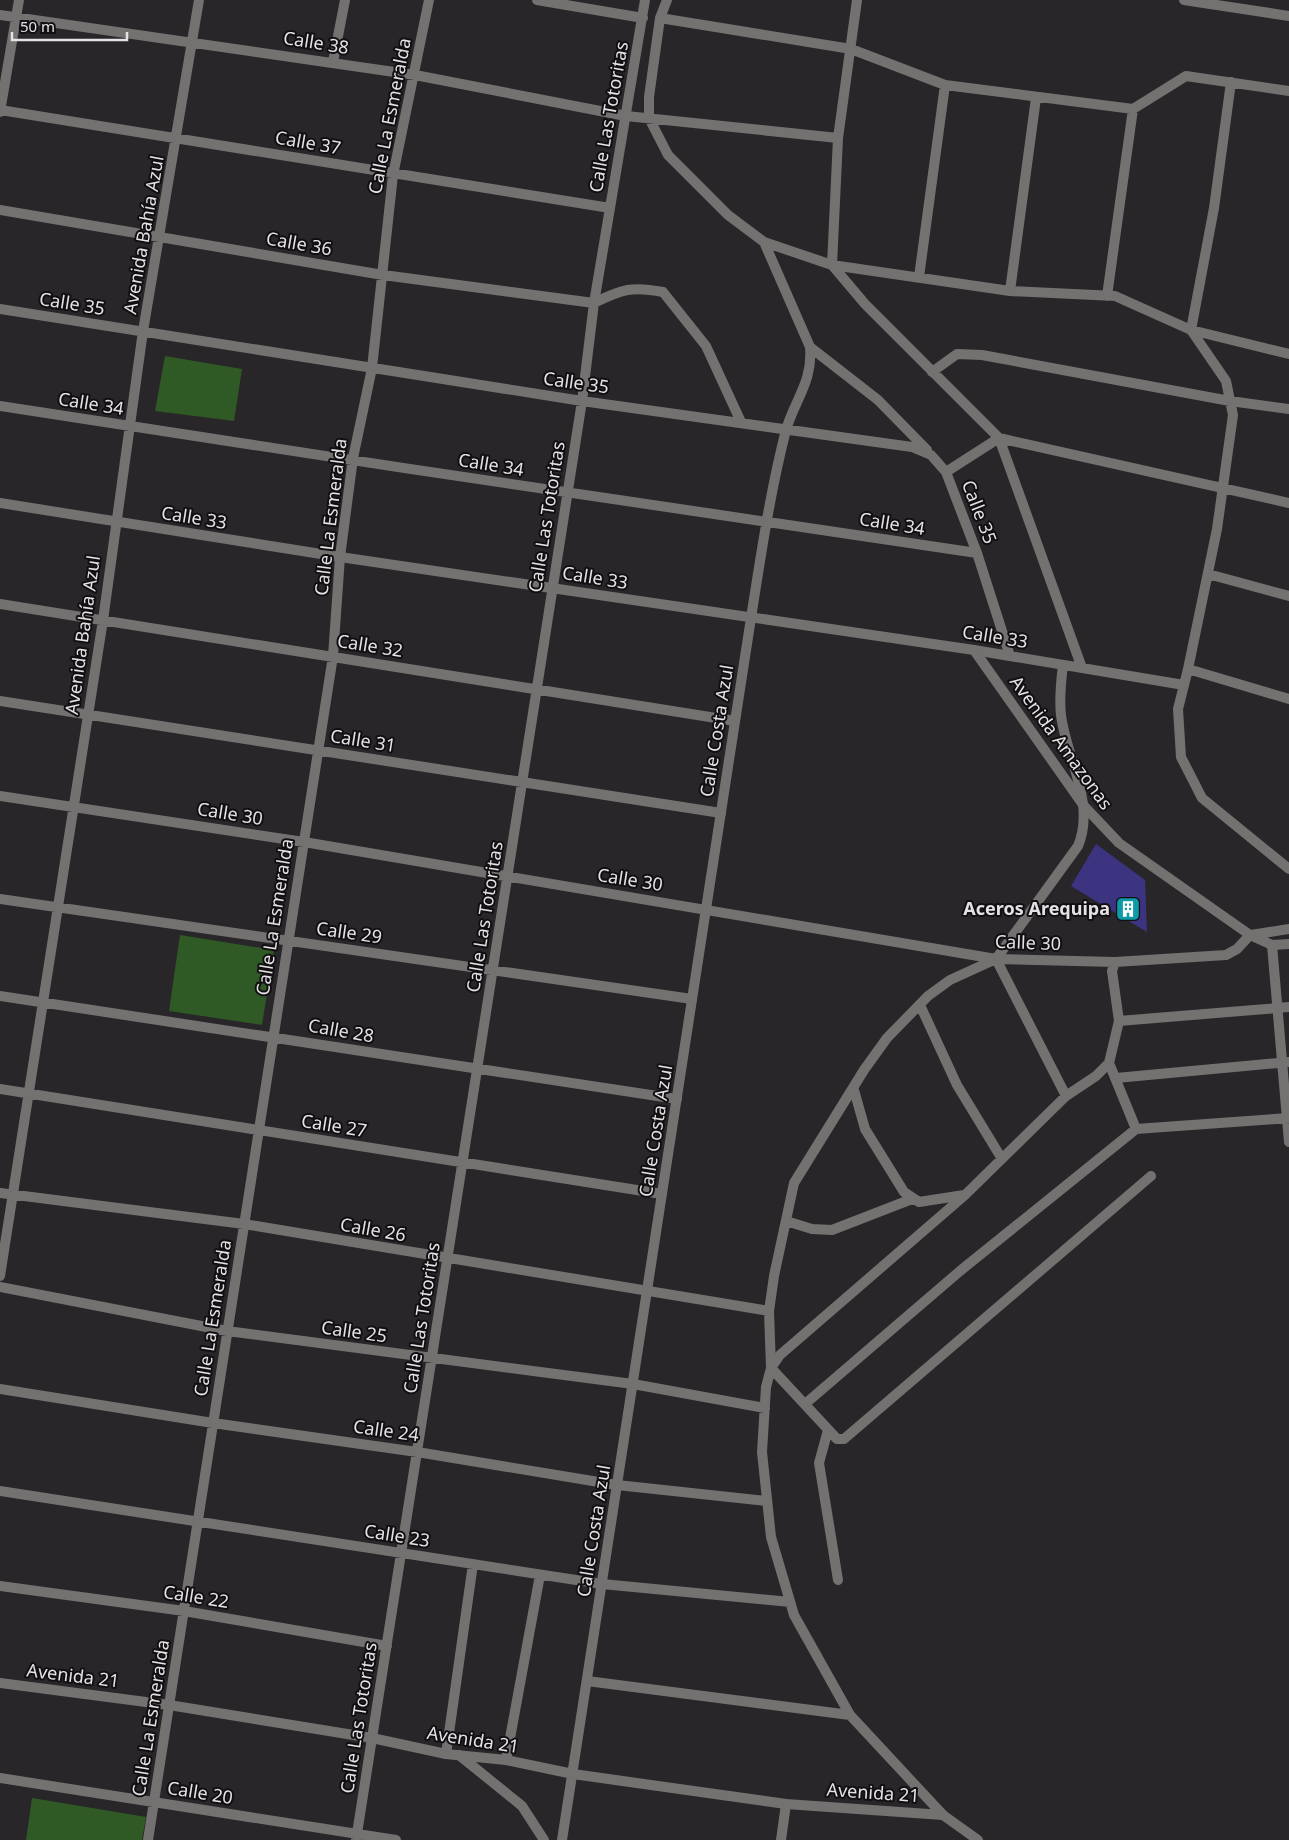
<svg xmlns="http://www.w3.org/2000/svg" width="1289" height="1840" viewBox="0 0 1289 1840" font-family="'Noto Sans',sans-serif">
  <rect width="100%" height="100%" fill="#292629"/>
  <!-- green -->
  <path fill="#2f5a25" d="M165,356L242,369L234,421L155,411Z
    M180,935L274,950L262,1025L169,1011Z
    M32,1798L146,1817L142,1840H26Z"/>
  <!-- building -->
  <path fill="#3c3481" d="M1096,844L1145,880L1147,932L1071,886Z"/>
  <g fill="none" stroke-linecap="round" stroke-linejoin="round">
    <!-- minor -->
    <path stroke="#747271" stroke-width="10" d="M537,0L643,18
      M667,0L660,18L649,97V118L668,155L728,215L764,242L832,265L1010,291L1115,296L1191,330L1289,354
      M857,0L838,138L832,265L865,304L999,438L1082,668
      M1184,0L1289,16
      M0,15L415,75L626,116L838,138
      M660,18L851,49L945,85L1133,109L1186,76L1289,91
      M333,62L345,0
      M1231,82L1214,208L1191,330L1226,381L1233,415L1217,529L1188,669L1178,709L1181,757L1202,798L1289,869
      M0,110L610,208
      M0,112L19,0
      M0,210L383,275L594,303C622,289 632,286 663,292L706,346L741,422
      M919,277L945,85
      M1010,291L1036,98
      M1107,296L1133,109
      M0,309L582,401L912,447L931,455L946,472L977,553L1010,656
      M810,347L878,400L927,450
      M932,372L957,354L982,355L1230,401L1289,409
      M0,406C325,458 652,504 977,553
      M946,472L999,438L1289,503
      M1208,574L1289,596
      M0,604L735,721
      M751,618C761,555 770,492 786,430C795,399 813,382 810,347L764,242
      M974,650L1184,685
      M1063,665C1061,681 1059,698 1061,715C1066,757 1096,803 1078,846L996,959L950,980L928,996L887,1038L864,1070L794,1183L774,1276L769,1311L771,1368L837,1439H844L1151,1176
      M1188,669L1289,699
      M0,701L721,813
      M0,796L304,842L996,959L1115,962L1226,955L1237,949L1250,935
      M0,899L692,999
      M1272,945L1289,1142
      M996,959L1066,1096
      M0,996L677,1099
      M920,1005L957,1085L1002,1159
      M1119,1021L1289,1007
      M1109,1063L1136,1129
      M1116,1078L1289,1062
      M0,1089L662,1194
      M854,1090L865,1129L904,1192L919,1202L964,1195
      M0,1193L244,1224L769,1311
      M786,1221L812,1229L832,1230L912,1199
      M0,1276L103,620L143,331L199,0
      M0,1287L227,1331L633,1384L765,1408
      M0,1389L213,1423L417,1452L617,1485L767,1501
      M805,1404L960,1271L1136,1129L1289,1118
      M828,1430L819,1463L838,1580
      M0,1491L602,1584L790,1602
      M0,1586L184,1611L387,1646
      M587,1681L850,1715
      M446,1754L473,1564
      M459,1755L522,1806L544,1840
      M506,1760L540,1575
      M0,1778L396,1840
      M148,1840L333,656L340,557L353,458L372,368L393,175L429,0
      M356,1840L582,401L594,303L645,0
      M781,1840L786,1804
      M978,1840L943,1815L850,1715L794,1615L771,1537L762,1452L766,1387L771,1368L780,1355L965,1195L1066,1096L1096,1076L1109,1063L1119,1021L1112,971L1115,962"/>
    <!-- tertiary -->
    <path stroke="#747271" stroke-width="10" d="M0,503L340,557L974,650L1084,806L1119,843L1250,935L1272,945L1289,944
      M1251,935L1289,929
      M0,1683L169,1705L372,1738L446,1754L506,1760L573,1774L786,1804L943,1815
      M562,1840L751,618"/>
  </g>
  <!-- icons -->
  <defs>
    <symbol id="building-square" viewBox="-11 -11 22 22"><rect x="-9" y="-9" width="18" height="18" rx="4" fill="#0f9aa8" stroke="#110f11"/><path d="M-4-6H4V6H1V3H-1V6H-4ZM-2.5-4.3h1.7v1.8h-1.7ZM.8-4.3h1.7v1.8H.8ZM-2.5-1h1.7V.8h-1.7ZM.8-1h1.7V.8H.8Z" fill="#fff"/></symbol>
  </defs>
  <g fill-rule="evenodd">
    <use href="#building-square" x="1114" y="895" width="28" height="28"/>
  </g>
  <g text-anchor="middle" stroke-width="4" stroke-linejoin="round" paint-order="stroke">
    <!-- street labels -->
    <g font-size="18" fill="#e4e2e4" stroke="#110f11">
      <text transform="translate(316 43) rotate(9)" y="6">Calle 38</text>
      <text transform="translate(390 116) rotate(-79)" y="6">Calle La Esmeralda</text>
      <text transform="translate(609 117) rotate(-80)" y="6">Calle Las Totoritas</text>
      <text transform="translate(308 143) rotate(10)" y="6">Calle 37</text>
      <text transform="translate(144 235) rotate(-80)" y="6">Avenida Bahía Azul</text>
      <text transform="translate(299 244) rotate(10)" y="6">Calle 36</text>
      <text transform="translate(72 304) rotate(9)" y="6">Calle 35</text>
      <text transform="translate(576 383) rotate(8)" y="6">Calle 35</text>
      <text transform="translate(91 404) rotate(9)" y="6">Calle 34</text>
      <text transform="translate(491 465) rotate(9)" y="6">Calle 34</text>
      <text transform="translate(979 512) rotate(69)" y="6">Calle 35</text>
      <text transform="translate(331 517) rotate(-83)" y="6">Calle La Esmeralda</text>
      <text transform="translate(547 517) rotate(-81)" y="6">Calle Las Totoritas</text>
      <text transform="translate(194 518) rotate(9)" y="6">Calle 33</text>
      <text transform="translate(892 524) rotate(9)" y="6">Calle 34</text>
      <text transform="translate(595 578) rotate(9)" y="6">Calle 33</text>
      <text transform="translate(83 635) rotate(-82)" y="6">Avenida Bahía Azul</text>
      <text transform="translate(995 637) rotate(9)" y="6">Calle 33</text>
      <text transform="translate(370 646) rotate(9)" y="6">Calle 32</text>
      <text transform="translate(717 731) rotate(-81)" y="6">Calle Costa Azul</text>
      <text transform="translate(363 741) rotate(9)" y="6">Calle 31</text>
      <text transform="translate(1061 743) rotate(54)" y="6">Avenida Amazonas</text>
      <text transform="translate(230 814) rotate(9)" y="6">Calle 30</text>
      <text transform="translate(630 880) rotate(9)" y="6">Calle 30</text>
      <text transform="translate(275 917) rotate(-81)" y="6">Calle La Esmeralda</text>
      <text transform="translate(485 917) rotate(-81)" y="6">Calle Las Totoritas</text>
      <text transform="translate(349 933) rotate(8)" y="6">Calle 29</text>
      <text transform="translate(1028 943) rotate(2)" y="6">Calle 30</text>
      <text transform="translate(341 1031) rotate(10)" y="6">Calle 28</text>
      <text transform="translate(334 1126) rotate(9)" y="6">Calle 27</text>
      <text transform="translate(656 1131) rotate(-81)" y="6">Calle Costa Azul</text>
      <text transform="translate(373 1230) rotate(10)" y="6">Calle 26</text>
      <text transform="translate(213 1318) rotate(-81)" y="6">Calle La Esmeralda</text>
      <text transform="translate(422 1318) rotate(-81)" y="6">Calle Las Totoritas</text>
      <text transform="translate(354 1332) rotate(8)" y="6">Calle 25</text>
      <text transform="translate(386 1431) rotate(8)" y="6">Calle 24</text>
      <text transform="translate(594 1531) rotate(-81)" y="6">Calle Costa Azul</text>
      <text transform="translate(397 1536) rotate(9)" y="6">Calle 23</text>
      <text transform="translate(196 1597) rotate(9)" y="6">Calle 22</text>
      <text transform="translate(73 1676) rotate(7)" y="6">Avenida 21</text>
      <text transform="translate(151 1718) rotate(-81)" y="6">Calle La Esmeralda</text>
      <text transform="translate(359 1718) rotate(-81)" y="6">Calle Las Totoritas</text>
      <text transform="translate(473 1740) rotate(9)" y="6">Avenida 21</text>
      <text transform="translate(200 1793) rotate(9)" y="6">Calle 20</text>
      <text transform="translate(873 1793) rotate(4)" y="6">Avenida 21</text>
    </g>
    <!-- poi labels -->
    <g font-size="18" font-weight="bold" fill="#e4e2e4" stroke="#110f11" text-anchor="end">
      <text x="1110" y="915">Aceros Arequipa</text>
    </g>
  </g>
  <!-- scale -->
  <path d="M12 32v8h115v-8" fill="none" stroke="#e4e2e4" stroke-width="2.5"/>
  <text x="20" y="32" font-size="15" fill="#e4e2e4" stroke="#110f11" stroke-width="4" paint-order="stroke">50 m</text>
</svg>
